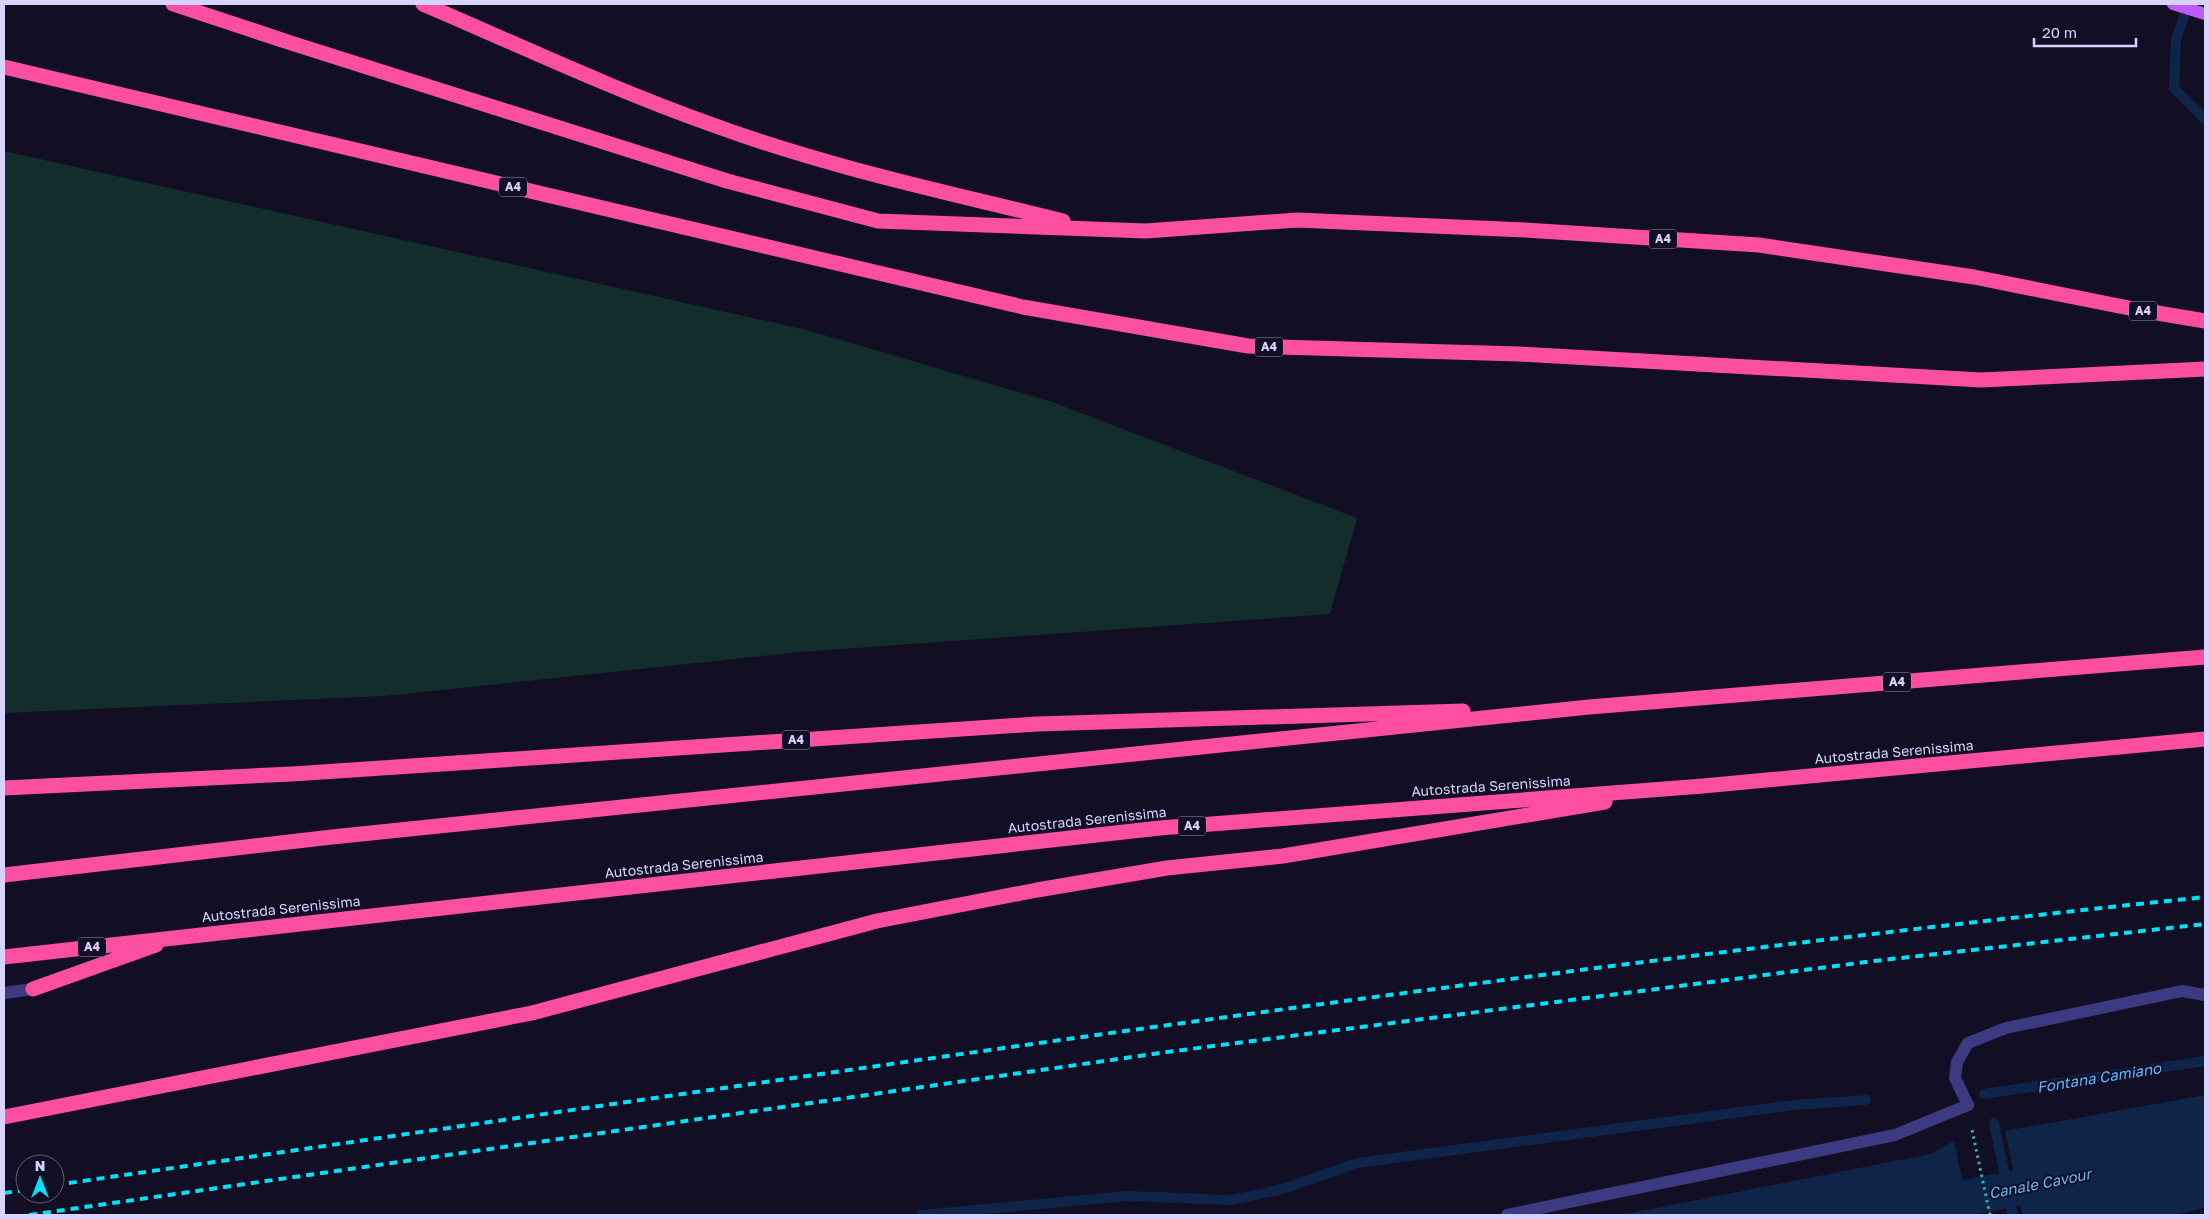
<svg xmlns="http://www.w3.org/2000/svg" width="2209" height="1219" viewBox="0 0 2209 1219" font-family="'Golos Text',sans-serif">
  <rect width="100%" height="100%" fill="#120f24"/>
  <!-- green -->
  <path fill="#122d2c" d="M4,151L807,330L1052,402L1357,518L1330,614L799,652L385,696L4,713Z"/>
  <!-- water -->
  <path fill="#0e2448" d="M2205,1095V1208L2174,1215H2022L2005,1131Z
    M1954,1141L1970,1215H1621L1930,1154Z"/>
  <!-- pier -->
  <path fill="#120f24" d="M2005,1129V1131L2022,1215H2020L2003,1132Z"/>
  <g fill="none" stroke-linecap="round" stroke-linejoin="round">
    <!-- stream -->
    <path stroke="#0e2448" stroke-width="10" d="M2188,4L2176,40L2174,88L2205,119
      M1984,1094L2205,1061
      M1994,1123L2013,1215
      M921,1215L1128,1196L1233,1200L1286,1188L1357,1163L1794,1105L1866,1100"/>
    <!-- canal -->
    <path stroke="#0e2448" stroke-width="36" d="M1875,1215L2065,1179"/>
    <!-- path -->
    <path stroke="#31b3ab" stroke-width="3" stroke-dasharray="2.5 4" stroke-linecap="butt" d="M1972,1130L1990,1215"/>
    <!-- lane -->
    <path stroke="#3d3a82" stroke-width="12" d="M4,993L33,989
      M1507,1215L1895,1135L1968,1105"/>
    <!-- street -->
    <path stroke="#3d3a82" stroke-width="12" d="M1968,1105L1955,1078L1957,1062L1968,1043L2006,1028L2182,991L2205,995"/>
    <!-- primary -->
    <path stroke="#bf5bfc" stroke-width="12" d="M2173,4L2205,14"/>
    <!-- highway -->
    <path stroke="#fc4fa2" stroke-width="15" d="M173,4L291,43L727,181L878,221L1146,231L1297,220L1525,230L1759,245L1974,277L2134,309L2205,321
      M423,4C519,45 614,90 713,125C827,167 946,192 1063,221
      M4,67L1023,307L1248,346L1519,354L1981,380L2205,369
      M4,788L292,774L1037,724L1463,711
      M4,875L332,837L1589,707L2205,657
      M4,957L1160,828L1703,786L2205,739
      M33,989L156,945
      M4,1117L532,1013L877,921L1037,890L1167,868L1283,856L1605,802"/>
    <!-- rail -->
    <path stroke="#05e0f7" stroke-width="4" stroke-dasharray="8 6" stroke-linecap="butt" d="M55,1185C771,1082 1486,972 2205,897
      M4,1193L25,1190
      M29,1215L1167,1052L1874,961L2205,924"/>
  </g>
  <g text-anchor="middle" stroke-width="4" stroke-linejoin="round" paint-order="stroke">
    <!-- shield labels -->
    <g fill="#120f24" stroke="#9c98bd" stroke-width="1">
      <rect x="499" y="177.5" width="28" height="19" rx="4"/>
      <rect x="1649" y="229.5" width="28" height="19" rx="4"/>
      <rect x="2129" y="301.5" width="28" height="19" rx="4"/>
      <rect x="1255" y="337.5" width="28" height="19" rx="4"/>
      <rect x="1883" y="672.5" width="28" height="19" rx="4"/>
      <rect x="782" y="730.5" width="28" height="19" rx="4"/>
      <rect x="1178" y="816.5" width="28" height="19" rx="4"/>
      <rect x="78" y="937.5" width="28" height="19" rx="4"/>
    </g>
    <g font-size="12" font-weight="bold" fill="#d7d2fe">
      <text x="513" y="191">A4</text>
      <text x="1663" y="243">A4</text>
      <text x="2143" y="315">A4</text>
      <text x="1269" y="351">A4</text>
      <text x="1897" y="686">A4</text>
      <text x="796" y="744">A4</text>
      <text x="1192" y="830">A4</text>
      <text x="92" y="951">A4</text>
    </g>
    <!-- street labels -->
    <g font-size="14" fill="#d7d2fe" stroke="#120f24">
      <text transform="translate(1894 752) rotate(-5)" y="5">Autostrada Serenissima</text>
      <text transform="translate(1491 786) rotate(-4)" y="5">Autostrada Serenissima</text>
      <text transform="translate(1087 820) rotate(-6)" y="5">Autostrada Serenissima</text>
      <text transform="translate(684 865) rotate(-6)" y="5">Autostrada Serenissima</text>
      <text transform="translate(281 909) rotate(-6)" y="5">Autostrada Serenissima</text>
    </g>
    <!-- water labels -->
    <g font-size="15" font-style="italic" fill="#62b5fc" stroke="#120f24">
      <text transform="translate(2099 1078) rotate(-9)" y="5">Fontana Camiano</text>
      <text transform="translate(2040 1184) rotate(-11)" y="5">Canale Cavour</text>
    </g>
  </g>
  <!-- border -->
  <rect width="2209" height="1219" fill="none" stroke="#d7d2fe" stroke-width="10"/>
  <!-- north arrow -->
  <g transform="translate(40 1179)"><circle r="24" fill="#120f24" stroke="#615d7b"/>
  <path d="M0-4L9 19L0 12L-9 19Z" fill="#05e0f7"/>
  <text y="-8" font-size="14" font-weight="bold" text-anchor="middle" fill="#d7d2fe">N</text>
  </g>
  <!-- scale -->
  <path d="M2034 38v8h102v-8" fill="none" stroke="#d7d2fe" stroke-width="2.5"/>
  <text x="2042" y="38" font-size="15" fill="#d7d2fe" stroke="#120f24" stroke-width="4" paint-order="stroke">20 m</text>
</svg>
